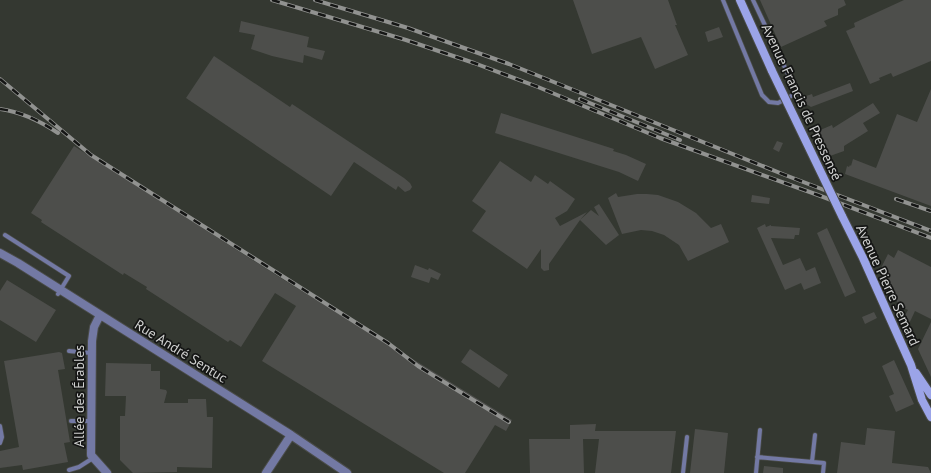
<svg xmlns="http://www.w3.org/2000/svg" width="931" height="473" viewBox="0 0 931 473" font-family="'PT Sans',sans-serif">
  <rect width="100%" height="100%" fill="#2c2e2b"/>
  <!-- built -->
  <path fill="#343831" d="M0,0H931V473H0Z"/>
  <!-- building -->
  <path fill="#4d4e4b" d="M573,0H668L677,25H675L688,55L655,69L641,37L592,54Z
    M760,0H844L846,5L838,9V15L824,21L827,26L781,47Z
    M904,0H931V61L893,77L891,73L879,78L880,80L870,84L846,31L855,27L854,23Z
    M241,21L309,37L307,47L325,51L322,60L304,55L303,63L272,56L251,49L255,35L239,32Z
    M719,27L723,37L708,42L705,32Z
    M214,56L290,107L292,104L404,178L410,183L412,187L410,190L405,192L398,186L396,190L354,162L331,196L186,98Z
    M850,83L853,91L811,107L806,104L803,97L812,94L813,97Z
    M931,89V206L845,174L847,166L849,167L850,165L851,166L853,159L876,168L897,114L917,122Z
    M873,103L880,113L863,123L868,131L844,146V151L830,156L818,131L832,125L833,128Z
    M501,113L614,149L613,151L626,155L646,164L638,181L619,172L495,133Z
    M777,141L783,143L779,152L773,149Z
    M74,146L284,280L512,420L506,431L495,425L465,473H444L262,361L296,306L275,293L241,347L230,340L228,342L146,289L147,287L124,273L123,275L41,222L42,220L31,213Z
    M500,161L531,182L535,175L548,184L550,181L575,199L567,211L555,218L560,226L587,212L580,220L591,210L599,216L594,207L599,204L619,235L606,245L580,220L549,264V270L544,271L541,268V249L527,269L472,231L486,211L472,201Z
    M616,193L618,197L637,194H647L658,195L678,202L696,213L711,228L721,224L729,242L688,261L679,245L664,235L652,231L641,230L622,234L608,198Z
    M752,195L770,198L769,204L751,202Z
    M765,224L766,227L771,225V226L800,228L799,235H795L794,239L771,238L783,265L800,258L806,271L815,267L821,283L804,290L801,283L785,290L757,228Z
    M827,228L856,292L845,297L817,233Z
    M898,250L931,267V319L915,311L908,326L904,317L908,310L899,306L881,268L888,254L894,258Z
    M415,265L428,270L429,268L441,274L438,280L431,277L429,283L411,277Z
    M7,280L56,310L36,342L0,320V291Z
    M874,312L877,318L865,324L862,317Z
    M931,322V377L918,349Z
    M470,349L508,375L499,388L461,362Z
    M59,352L62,353L65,369L58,370L70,442L64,443L68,462L23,470L22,465L0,468V451L19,447L4,361Z
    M894,360L914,404L896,412L889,396L894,394L882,366Z
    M106,363L151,364V371H160V389L166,390L167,392L164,403H188V399H206L207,417H213L212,468L177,467V472L133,473L120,460V416H125L126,396H105Z
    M596,424L595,431H676L671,473H595L599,439H583L584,473H530L529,439H570V425Z
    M867,428L895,431L892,463L928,467L931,473H837L841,442L865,445Z
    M695,429L728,433L724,473H690Z
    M764,466L783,468V473H763Z"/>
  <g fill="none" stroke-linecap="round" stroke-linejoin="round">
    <defs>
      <path id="lane" d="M723,0L762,95L769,102L778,103L797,93L753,0
        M5,235L69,276L58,294
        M69,351L91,353
        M71,421H91
        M0,426L2,437L0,443
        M757,457L824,463L823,473
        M812,462L815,435
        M69,470L79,467L93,458
        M683,473L687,437
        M756,473L760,430"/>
      <path id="street" d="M0,253L18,263L291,435L347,473
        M100,315L94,327L92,341L91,455L107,473
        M266,473L291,435"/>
      <path id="secondary" d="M740,0L772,71
        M842,216L863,258L911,365L922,400L931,417
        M916,373L931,395"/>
    </defs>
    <!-- lane casing -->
    <use href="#lane" stroke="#4a4c49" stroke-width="5.5"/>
    <!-- street casing -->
    <use href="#street" stroke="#4a4c49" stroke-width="10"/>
    <!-- secondary casing -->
    <use href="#secondary" stroke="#4a4c49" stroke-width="10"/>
    <!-- lane -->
    <use href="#lane" stroke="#7379a4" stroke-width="4"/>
    <!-- street -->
    <use href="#street" stroke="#7379a4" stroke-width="8"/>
    <!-- secondary -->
    <use href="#secondary" stroke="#9ba4e8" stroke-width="8"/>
    <defs>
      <path id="rail" d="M272,0L406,40L474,63L538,87L660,138L818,195L931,238
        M315,0L408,28L509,64L785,175L931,231
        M0,79L91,155L388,343L418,366L509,422
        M580,99L680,140
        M0,109C22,112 40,121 58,133
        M896,199L931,211"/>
    </defs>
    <!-- rail casing -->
    <use href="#rail" stroke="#919290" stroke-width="4"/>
    <!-- rail -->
    <use href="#rail" stroke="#151615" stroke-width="2.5" stroke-dasharray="8" stroke-linecap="butt"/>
    <defs>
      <path id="secondary-bridge" d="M772,71L842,216"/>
    </defs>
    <!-- secondary-bridge casing -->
    <use href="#secondary-bridge" stroke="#4a4c49" stroke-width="10" stroke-linecap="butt"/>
    <!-- secondary-bridge -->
    <use href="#secondary-bridge" stroke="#9ba4e8" stroke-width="8"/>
  </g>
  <g text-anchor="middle" stroke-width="3.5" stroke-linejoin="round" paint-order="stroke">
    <!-- street labels -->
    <g font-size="14" fill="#d1d2d1" stroke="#151615">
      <text transform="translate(802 102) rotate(65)" y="5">Avenue Francis de Pressensé</text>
      <text transform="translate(888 285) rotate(65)" y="5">Avenue Pierre Semard</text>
      <text transform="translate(181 351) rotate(32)" y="5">Rue André Sentuc</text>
      <text transform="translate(79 396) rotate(-90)" y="5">Allée des Érables</text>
    </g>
  </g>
</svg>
